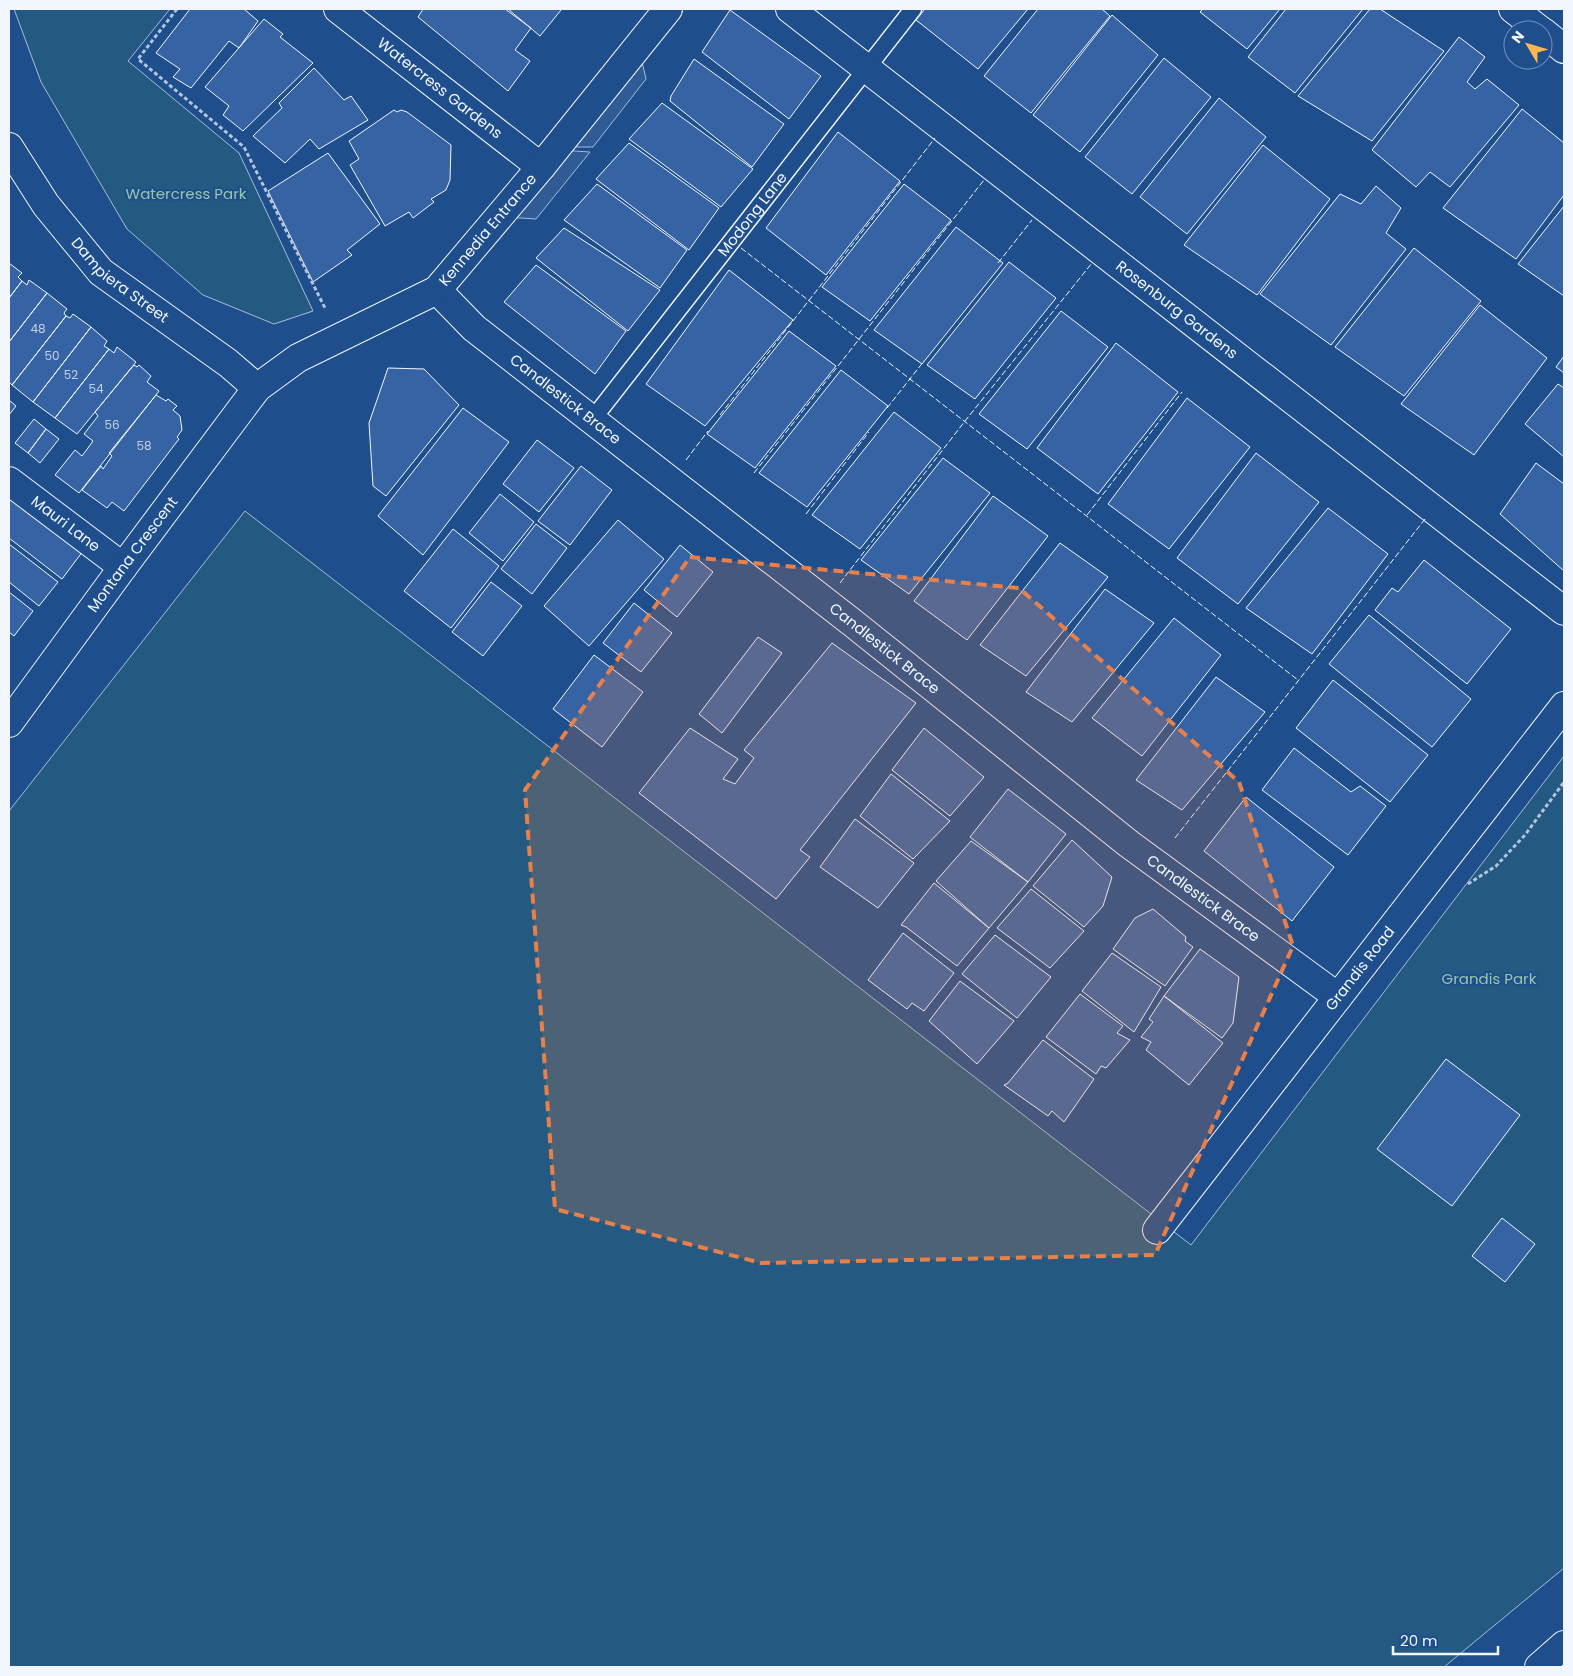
<svg xmlns="http://www.w3.org/2000/svg" width="1573" height="1676" viewBox="0 0 1573 1676" font-family="Poppins,sans-serif">
  <rect width="100%" height="100%" fill="#1f4e8c"/>
  <!-- green -->
  <path fill="#245a82" stroke="#a8bbd7" d="M14,9H170L128,61L239,153L313,311L274,324L203,295L127,229L41,82Z
    M245,511L1191,1245L1564,756V1568L1444,1667H9V811Z"/>
  <!-- parking -->
  <path fill="#305b95" stroke="#a8bbd7" d="M639,49L646,79L593,147H562Z
    M560,150L590,152L536,219L505,217Z"/>
  <!-- building -->
  <path fill="#3563a3" stroke="#f2f6ff" d="M190,9H244L258,21L239,48L229,41L191,88L173,77L180,69L156,53Z
    M423,9H505L531,28L515,50L530,61L508,91L418,17Z
    M508,9H558L561,10L540,36Z
    M925,9H1028L978,69L916,20Z
    M1038,9H1102L1110,16L1031,113L984,76Z
    M1203,9H1280L1247,49L1200,12Z
    M1286,9H1363L1295,93L1248,57Z
    M1370,9H1380L1444,51L1372,141L1298,96Z
    M730,10L821,76L789,119L702,52Z
    M1112,15L1158,55L1080,152L1033,115Z
    M264,19L283,34L280,37L313,63L243,131L223,115L229,106L205,87Z
    M1459,37L1485,57L1467,82L1475,89L1487,79L1519,105L1450,187L1430,172L1416,187L1372,150Z
    M1164,58L1211,97L1132,194L1085,157Z
    M694,59L784,124L752,167L670,101L671,96Z
    M314,68L344,100L351,96L368,120L319,149L310,139L285,163L253,136L282,108L279,103Z
    M1219,98L1266,137L1187,234L1140,197Z
    M662,103L753,169L721,207L629,139Z
    M1522,109L1564,143V195L1516,259L1443,208Z
    M394,110L397,112L401,110L407,112L451,145L450,180L446,190L431,199L434,202L413,218L409,212L385,226L350,165L359,159L349,141Z
    M838,132L900,181L826,275L766,228Z
    M629,143L719,208L689,250L596,179Z
    M1263,145L1330,199L1257,295L1184,245Z
    M328,153L380,224L347,250L352,255L313,282L268,191Z
    M597,184L687,250L660,288L564,220Z
    M904,184L951,220L870,321L822,287Z
    M1376,186L1401,208L1386,233L1406,249L1331,345L1260,294L1340,194L1361,204Z
    M1564,206V296L1518,264Z
    M956,227L1003,263L922,364L874,330Z
    M564,228L660,290L628,331L536,258Z
    M1414,248L1481,301L1404,396L1335,347Z
    M1009,262L1056,298L975,399L927,365Z
    M9,263L22,273L18,277L22,281L9,298Z
    M536,265L626,331L595,374L504,302Z
    M729,270L793,320L705,426L646,384Z
    M29,280L47,293L9,342V298L22,281L27,285Z
    M47,293L67,309L64,313L66,316L12,385L9,382V342Z
    M1480,305L1547,358L1474,455L1401,404Z
    M1061,311L1108,347L1027,449L979,414Z
    M73,314L91,327L33,402L12,385L66,316L70,318Z
    M91,327L107,341L104,346L109,349L55,418L33,402Z
    M789,331L836,366L755,468L707,434Z
    M1116,343L1178,392L1098,494L1037,448Z
    M117,347L136,362L77,434L55,418L109,349L114,353Z
    M1564,356V373L1556,367Z
    M134,365L137,367L139,365L151,376L147,382L159,391L79,493L55,475L75,450L82,456L93,441L84,434L98,416L95,412Z
    M388,368L424,369L459,405L386,496L373,486L369,423Z
    M841,370L888,406L807,507L759,473Z
    M1558,384L1564,388V457L1525,424Z
    M156,395L166,401L168,399L177,406L173,410L180,416L182,430L177,437L179,439L124,511L112,502L107,508L82,490L101,466L103,469L112,456L109,453Z
    M1187,398L1250,447L1169,549L1108,504Z
    M9,400L16,406L9,415Z
    M463,408L509,442L423,555L378,516Z
    M894,412L941,448L860,549L812,515Z
    M34,419L46,429L28,453L15,443Z
    M46,429L59,439L40,463L28,453Z
    M537,440L574,468L539,512L503,484Z
    M1256,453L1319,502L1238,604L1177,558Z
    M943,458L990,493L909,594L861,560Z
    M1536,463L1564,484V571L1500,514Z
    M581,466L612,490L570,545L538,521Z
    M9,494L83,551L62,579L9,538Z
    M500,494L534,522L503,561L469,533Z
    M993,496L1048,536L967,640L914,601Z
    M1328,508L1388,554L1312,654L1246,608Z
    M618,520L664,559L589,646L544,606Z
    M536,524L567,548L532,594L501,569Z
    M453,529L499,566L451,628L404,591Z
    M1060,543L1108,577L1026,676L980,645Z
    M9,544L58,582L39,606L9,582Z
    M680,545L713,572L677,617L644,590Z
    M1424,560L1511,629L1467,684L1375,610L1392,588L1398,592Z
    M491,582L522,606L483,656L452,632Z
    M1105,589L1154,623L1072,722L1026,692Z
    M9,592L33,611L14,636L9,632Z
    M634,603L672,633L641,672L603,643Z
    M1369,615L1471,699L1432,747L1329,664Z
    M1174,618L1221,655L1142,756L1092,718Z
    M758,637L782,653L722,733L699,714Z
    M832,643L916,703L800,850L810,857L776,899L639,793L690,728L738,759L723,779L735,784L754,758L744,750Z
    M594,655L643,692L602,747L553,709Z
    M1216,677L1265,712L1182,810L1136,780Z
    M1333,680L1428,755L1390,802L1296,728Z
    M924,728L984,777L950,816L892,770Z
    M1294,748L1351,792L1360,786L1386,806L1348,855L1262,790Z
    M891,774L950,821L913,859L860,816Z
    M1008,789L1066,834L1028,882L970,837Z
    M1246,797L1334,867L1292,921L1204,851Z
    M855,819L914,863L878,908L820,867Z
    M1072,840L1112,877L1103,906L1084,927L1033,886Z
    M971,841L1028,882L989,928L936,881Z
    M934,883L989,928L957,966L906,927L901,925Z
    M1031,889L1084,931L1050,968L997,928Z
    M1153,909L1186,937L1185,941L1193,947L1165,986L1113,949L1135,918Z
    M903,933L954,973L924,1011L912,1003L907,1009L868,980Z
    M995,935L1051,977L1017,1018L962,974Z
    M1200,949L1239,977L1233,1023L1222,1038L1164,996Z
    M1112,953L1161,987L1134,1032L1082,991Z
    M960,981L1014,1021L977,1064L929,1021Z
    M1080,994L1123,1026L1117,1033L1130,1040L1106,1068L1101,1066L1096,1074L1046,1037Z
    M1164,996L1223,1043L1189,1085L1146,1050L1151,1042L1141,1037L1153,1022L1149,1019Z
    M1043,1040L1094,1079L1064,1122L1052,1111L1048,1116L1004,1085L1008,1083Z
    M1446,1059L1520,1115L1452,1206L1377,1149Z
    M1502,1218L1535,1244L1505,1282L1472,1256Z"/>
  <g fill="none" stroke-linecap="round" stroke-linejoin="round">
    <defs>
      <g id="lane">
        <path id="s1" d="M592,420L913,9"/>
      </g>
      <g id="street">
        <path id="s2" d="M338,9L541,167"/>
        <path id="s3" d="M790,9L1564,611"/>
        <path d="M1513,9L1540,30"/>
        <path d="M1543,32L1564,49"/>
        <path id="s4" d="M9,147L46,205L101,272L228,363L257,388"/>
        <path id="s5" d="M437,290L474,328L854,624L1129,844L1338,997"/>
        <path id="s6" d="M9,481L123,567"/>
        <path id="s7" d="M9,723L123,567L257,388L298,358L437,290L541,167L668,9"/>
        <path id="s8" d="M1157,1230L1564,706"/>
      </g>
      <path id="highway" d="M1539,1667L1564,1645"/>
    </defs>
    <!-- lane casing -->
    <use href="#lane" stroke="#f2f6ff" stroke-width="19"/>
    <!-- street casing -->
    <use href="#street" stroke="#f2f6ff" stroke-width="30"/>
    <!-- highway casing -->
    <use href="#highway" stroke="#f2f6ff" stroke-width="30"/>
    <!-- path -->
    <path stroke="#b3c4dc" stroke-width="3" stroke-dasharray="4 2.5" stroke-linecap="butt" d="M177,9L138,59L244,147L326,310
      M1468,884L1496,866L1525,835L1564,782"/>
    <!-- lane -->
    <use href="#lane" stroke="#1f4e8c" stroke-width="16"/>
    <!-- street -->
    <use href="#street" stroke="#1f4e8c" stroke-width="28"/>
    <!-- highway -->
    <use href="#highway" stroke="#1f4e8c" stroke-width="28"/>
    <!-- fence -->
    <path stroke="#f2f6ff" stroke-width="1" stroke-dasharray="6 2.5" stroke-linecap="butt" d="M741,248L1298,680
      M998,263L1032,220
      M887,408L924,361
      M720,415L935,138
      M686,460L708,431
      M754,473L984,180
      M806,514L869,432
      M1087,515L1182,392
      M840,583L965,421L1092,263
      M1175,838L1425,519"/>
  </g>
  <!-- marked area -->
  <path fill="#ea8049" fill-opacity="0.2" stroke="#ea8049" stroke-width="4" stroke-dasharray="10 6" stroke-linejoin="round" d="M690,557L1019,588L1239,782L1293,946L1155,1255L761,1263L555,1209L525,790Z"/>
  <g text-anchor="middle" stroke-width="4" stroke-linejoin="round" paint-order="stroke">
    <!-- number labels -->
    <g font-size="12" fill="#c3d1e8">
      <text x="38" y="333">48</text>
      <text x="52" y="360">50</text>
      <text x="71" y="379">52</text>
      <text x="96" y="393">54</text>
      <text x="112" y="429">56</text>
      <text x="144" y="450">58</text>
    </g>
    <!-- street labels -->
    <g font-size="15" fill="#f2f6ff" stroke="#1f4e8c">
      <text dy="5" stroke="none"><textPath href="#s2" startOffset="129">Watercress Gardens</textPath></text>
      <text dy="5" stroke="none"><textPath href="#s1" startOffset="261">Modong Lane</textPath></text>
      <text dy="5" stroke="none"><textPath href="#s7" startOffset="701">Kennedia Entrance</textPath></text>
      <text dy="5" stroke="none"><textPath href="#s4" startOffset="175">Dampiera Street</textPath></text>
      <text dy="5" stroke="none"><textPath href="#s3" startOffset="490">Rosenburg Gardens</textPath></text>
      <text dy="5" stroke="none"><textPath href="#s5" startOffset="169">Candlestick Brace</textPath></text>
      <text dy="5" stroke="none"><textPath href="#s6" startOffset="71">Mauri Lane</textPath></text>
      <text dy="5" stroke="none"><textPath href="#s7" startOffset="209">Montana Crescent</textPath></text>
      <text dy="5" stroke="none"><textPath href="#s5" startOffset="574">Candlestick Brace</textPath></text>
      <text dy="5" stroke="none"><textPath href="#s5" startOffset="979">Candlestick Brace</textPath></text>
      <text dy="5" stroke="none"><textPath href="#s8" startOffset="331">Grandis Road</textPath></text>
    </g>
    <!-- park labels -->
    <g font-size="15" fill="#97c8a6" stroke="#1f4e8c">
      <text x="186" y="199">Watercress Park</text>
      <text x="1489" y="984">Grandis Park</text>
    </g>
  </g>
  <!-- border -->
  <rect width="1573" height="1676" fill="none" stroke="#f2f6ff" stroke-width="20"/>
  <!-- north arrow -->
  <g transform="translate(1528 45) rotate(308)"><circle r="24" fill="#1f4e8c" stroke="#7391ba"/>
  <path d="M0-4L9 19L0 12L-9 19Z" fill="#ffb74d"/>
  <text y="-8" font-size="14" font-weight="bold" text-anchor="middle" fill="#f2f6ff">N</text>
  </g>
  <!-- scale -->
  <path d="M1393 1646v8h105v-8" fill="none" stroke="#f2f6ff" stroke-width="2.5"/>
  <text x="1400" y="1646" font-size="15" fill="#f2f6ff" stroke="#1f4e8c" stroke-width="4" paint-order="stroke">20 m</text>
</svg>
